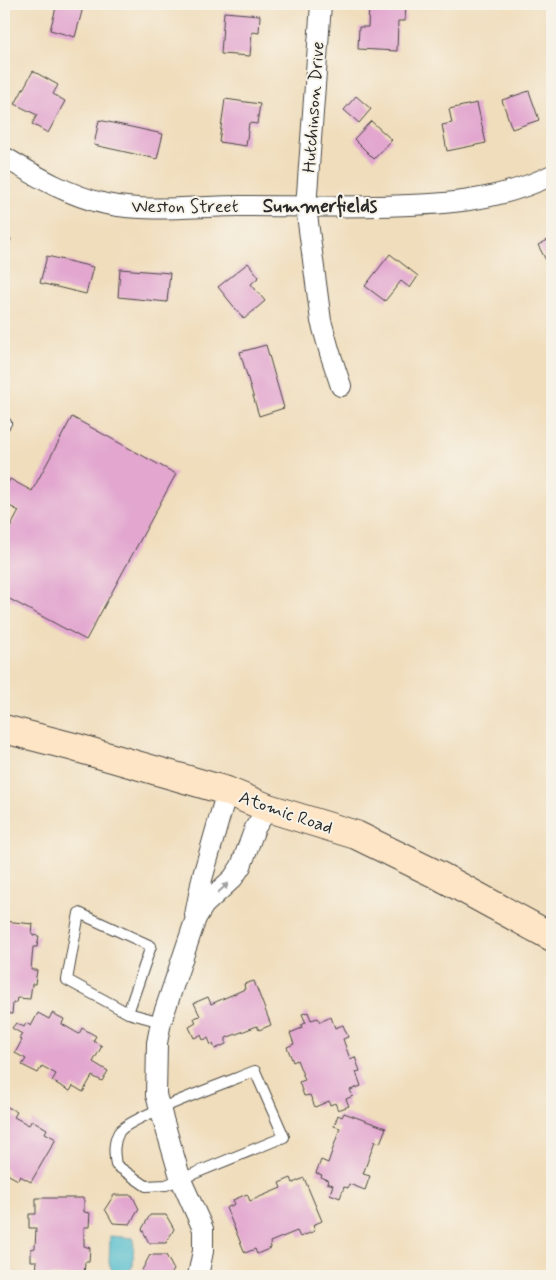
<svg xmlns="http://www.w3.org/2000/svg" width="556" height="1280" viewBox="0 0 556 1280" font-family="Mynerve,sans-serif">
  <rect width="100%" height="100%" fill="#f7f3e8"/>
  <filter id="ink" filterUnits="userSpaceOnUse"><feTurbulence type="fractalNoise" baseFrequency=".02" numOctaves="2"/><feDisplacementMap in="SourceGraphic" scale="10" xChannelSelector="R" yChannelSelector="G"/><feConvolveMatrix kernelMatrix="1 2 1 2 8 2 1 2 1" color-interpolation-filters="sRGB"/></filter>
  <filter id="wash" filterUnits="userSpaceOnUse"><feTurbulence type="fractalNoise" baseFrequency=".0096" numOctaves="4" result="noise"/><feDisplacementMap in="SourceGraphic" scale="20" xChannelSelector="R" yChannelSelector="G"/><feGaussianBlur stdDeviation="1.12" result="paint"/><feColorMatrix in="noise" values="0 0 0 0 0 0 0 0 0 0 0 0 0 0 0 0 0 1.4 0 .05"/><feComposite in="paint" operator="in"/></filter>
  <g filter="url(#wash)">
    <rect width="100%" height="100%" fill="#f0ddbc"/>
    <!-- water -->
    <path fill="#50bbcc" stroke="#3e737c" d="M110,1236L134,1238L133,1266L125,1276H114L109,1263Z"/>
    <g id="blocks">
      <!-- building -->
      <path fill="#e2a6cf" d="M57,4H84L75,37L50,30Z
        M369,4H406L405,21H398L397,51L358,49L359,27H368Z
        M224,12L260,15L259,33L252,32L250,56L221,54Z
        M33,71L58,85L53,94L65,101L48,133L32,124L37,115L15,104Z
        M529,91L539,120L512,129L502,100Z
        M356,96L371,109L359,123L344,110Z
        M225,99L260,104L257,124L249,123L246,146L219,142Z
        M477,103L486,143L447,151L442,125L452,123L449,109Z
        M99,120L163,134L157,159L94,145Z
        M371,121L392,140L374,159L354,139Z
        M4,236L11,239L4,254Z
        M552,238V261L548,264L538,245Z
        M390,254L418,276L410,288L401,281L385,301L365,286Z
        M47,256L93,267L86,294L40,283Z
        M248,263L259,277L251,284L265,301L244,319L218,287Z
        M120,269L170,273L167,302L118,297Z
        M266,345L284,408L259,416L240,352Z
        M72,417L176,474L86,640L4,596V539L19,511L4,503V491L10,479L32,491Z
        M4,921L33,924L32,935L39,936L37,947H33L31,970H37L35,984H32L30,999L17,998L16,1003H13L12,1014L4,1013Z
        M254,981L271,1025L259,1030L257,1026L226,1038V1044L215,1049L213,1044L211,1045L208,1038L203,1040L201,1035L194,1038L189,1027L196,1023L194,1018L200,1016L194,1003L208,997L211,1004L245,989L244,984Z
        M308,1012L311,1020L318,1018L320,1022L331,1017L335,1028L343,1025L348,1037L343,1039L350,1059L355,1057L360,1071L356,1072L361,1086L350,1090L353,1096L346,1099L349,1106L338,1110L335,1103L330,1105L329,1101L315,1107L310,1095L304,1096L299,1082L305,1080L297,1060L293,1062L287,1047L294,1044L290,1033L302,1028L301,1025L306,1023L302,1014Z
        M38,1013L49,1019L52,1013L64,1019L62,1024L79,1034L82,1028L96,1036L93,1041L102,1046L93,1062L108,1071L102,1081L92,1076L83,1092L73,1086L70,1091L52,1081L56,1074L42,1066L38,1073L22,1065L26,1059L15,1053L22,1040L19,1039L22,1034L12,1028L16,1023L24,1027L26,1023L31,1026Z
        M4,1105L17,1112L14,1117L29,1125L32,1120L47,1129L45,1133L56,1139L31,1182L20,1176L18,1180L7,1174L8,1171L4,1168Z
        M344,1113L386,1128L380,1143L375,1141L363,1174L370,1176L365,1190L349,1184L348,1188L344,1187L340,1198L330,1194L333,1185L327,1183L328,1180L321,1177L322,1175L316,1173L321,1160L328,1163L340,1128L334,1126L338,1115L342,1117Z
        M291,1178L293,1183L304,1178L322,1221L313,1225L315,1231L300,1237L297,1231L270,1242L271,1248L257,1254L255,1249L245,1253L226,1208L235,1204L233,1200L247,1194L250,1201L281,1188L279,1183Z
        M114,1195H132L139,1209L130,1224L113,1223L105,1209Z
        M36,1198H84V1212L90,1213L89,1227H84V1246L90,1248L89,1262H85L84,1276L36,1275L37,1261H31V1249L35,1248L36,1228H29V1214H36Z
        M150,1215H166L174,1229L166,1243H149L142,1229Z
        M150,1255H166L174,1270L170,1276H145L142,1270Z"/>
    </g>
  </g>
  <g filter="url(#ink)">
    <use href="#blocks" fill-opacity="0" stroke="#494641" stroke-width="1"/>
    <g fill="none" stroke-linecap="round" stroke-linejoin="round">
      <defs>
        <path id="lane" d="M4,421L6,423L4,426
          M128,1013L151,946L79,913L67,980L128,1013L161,1022
          M255,1071L284,1137L166,1185L146,1186L116,1165C114,1153 113,1143 119,1132C129,1117 233,1080 255,1071Z"/>
        <path id="street" d="M321,4L306,207L321,321L330,353L341,386
          M4,157C36,176 69,196 106,204C152,213 197,206 242,206C286,206 331,207 375,206C437,205 495,203 552,175
          M195,915L202,879L227,791
          M198,1276L203,1251V1229L181,1180L156,1095L157,1043L161,1022L196,918L204,905L233,878L241,866L255,828L268,808"/>
        <path id="secondary" d="M4,729L74,747L227,791L268,808L356,835L440,876L552,937"/>
      </defs>
      <!-- lane casing -->
      <use href="#lane" stroke="#494641" stroke-width="12"/>
      <!-- street casing -->
      <use href="#street" stroke="#494641" stroke-width="22"/>
      <!-- secondary casing -->
      <use href="#secondary" stroke="#494641" stroke-width="30"/>
      <!-- lane -->
      <use href="#lane" stroke="#fff" stroke-width="10"/>
      <!-- street -->
      <use href="#street" stroke="#fff" stroke-width="20"/>
      <!-- secondary -->
      <use href="#secondary" stroke="#fde5c5" stroke-width="28"/>
    </g>
    <!-- one-way arrows -->
    <defs><path id="oneway-solid" d="M-6-.8H1V-3.2L6.5 0L1 3.2V.8H-6Z" transform="scale(1.25)"/></defs>
    <use fill="#a0a0a0" href="#oneway-solid" transform="translate(223 888) rotate(-42)"/>
  </g>
  <g text-anchor="middle" stroke-width="4" stroke-linejoin="round" paint-order="stroke">
    <!-- street labels -->
    <g font-size="18" fill="#2b2b2b" stroke="#f7f3e8">
      <text transform="translate(313 107) rotate(-86)" y="6">Hutchinson Drive</text>
      <text x="185" y="212">Weston Street</text>
      <text transform="translate(286 812) rotate(19)" y="6">Atomic Road</text>
    </g>
    <!-- neighbourhood labels -->
    <g font-size="19" font-weight="bold" fill="#2b2b2b" stroke="#f7f3e8">
      <text x="320" y="212">Summerfields</text>
    </g>
  </g>
  <!-- margin -->
  <rect width="556" height="1280" fill="none" stroke="#f7f3e8" stroke-width="20"/>
</svg>
